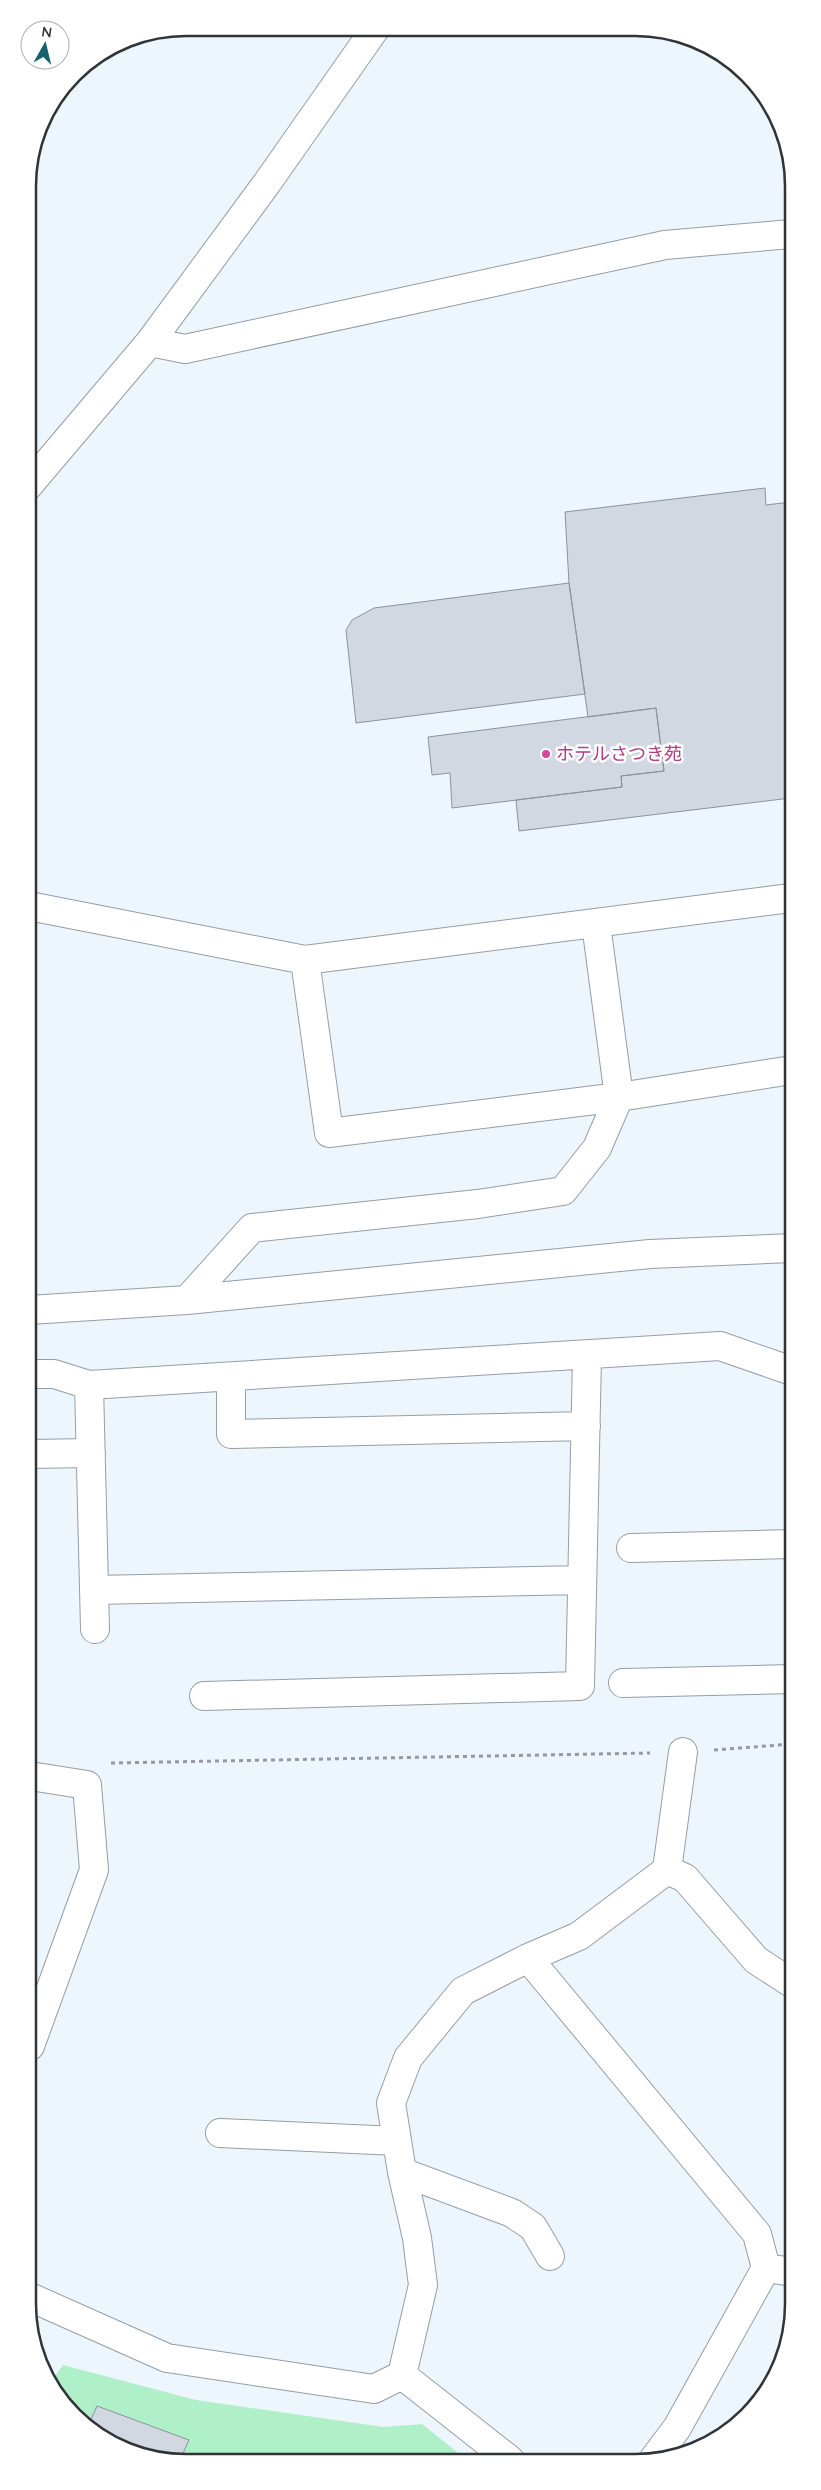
<svg xmlns="http://www.w3.org/2000/svg" width="821" height="2490" viewBox="0 0 821 2490" font-family="Quicksand,'Noto Sans JP',sans-serif">
  <rect width="100%" height="100%" fill="#edf5fd"/>
  <!-- green -->
  <path fill="#b0f0c9" d="M63,2365L196,2400L383,2427L422,2424L467,2460H155L116,2446L74,2416L50,2383Z"/>
  <!-- building -->
  <path fill="#d1d8e1" stroke="#8c939b" d="M765,488L766,505L791,502V798L519,831L516,800L622,787L621,776L664,771L656,708L588,717L569,583L565,512Z
    M569,583L585,694L356,723L346,630L352,620L374,608Z
    M656,708L664,771L621,776L622,787L452,808L450,773L432,775L428,737Z
    M97,2406L189,2440L180,2460H155L116,2446L88,2426Z"/>
  <g fill="none" stroke-linecap="round" stroke-linejoin="round">
    <defs>
      <path id="minor" d="M150,342L185,349L665,245L791,234
        M28,486L150,342L267,183L375,29
        M29,906L305,960L791,898
        M305,960L329,1133L619,1097L792,1070
        M187,1300L252,1228L478,1204L563,1191L597,1148L619,1097L596,924
        M29,1310L187,1300L650,1254L792,1248
        M29,1374H54L89,1385L720,1346L792,1371
        M231,1377V1434L586,1426
        M89,1385L95,1629
        M29,1454L91,1453
        M631,1548L792,1544
        M94,1590L582,1580
        M623,1683L792,1679
        M204,1696L580,1686L587,1356
        M30,1776L87,1785L94,1870L30,2046
        M667,1870L685,1878L756,1960L793,1984
        M528,1958L757,2234L766,2268L677,2428L653,2460
        M220,2133L397,2141
        M402,2172L512,2213L533,2227L550,2256
        M766,2268L793,2272
        M30,2301L32,2298L167,2358L374,2389L402,2375
        M510,2460L402,2375L423,2285L417,2238L402,2172L391,2103L408,2058L463,1991L528,1958L579,1936L667,1870L683,1752"/>
    </defs>
    <!-- minor casing -->
    <use href="#minor" stroke="#969da5" stroke-width="30"/>
    <!-- path -->
    <path stroke="#949a9f" stroke-width="3" stroke-dasharray="4 4" stroke-linecap="butt" d="M714,1750L792,1744
      M111,1763L650,1753"/>
    <!-- minor -->
    <use href="#minor" stroke="#fff" stroke-width="28"/>
  </g>
  <!-- markers -->
  <circle fill="#d1479c" stroke="#fff" stroke-width="2" cx="546" cy="754" r="5"/>
  <g text-anchor="middle" stroke-width="5" stroke-linejoin="round" paint-order="stroke">
    <!-- hotel labels -->
    <g font-size="18" fill="#b23c85" stroke="#fff" text-anchor="start">
      <text x="556" y="760">ホテルさつき苑</text>
    </g>
  </g>
  <!-- crop -->
  <path d="M0 0H821V2490H0ZM186 36H635A150 150 0 0 1 785 186V2304A150 150 0 0 1 635 2454H186A150 150 0 0 1 36 2304V186A150 150 0 0 1 186 36Z" fill="#fff" fill-rule="evenodd"/>
  <path fill="none" stroke="#313437" stroke-width="2.5" d="M186 36H635A150 150 0 0 1 785 186V2304A150 150 0 0 1 635 2454H186A150 150 0 0 1 36 2304V186A150 150 0 0 1 186 36Z"/>
  <!-- north arrow -->
  <g transform="translate(45 45) rotate(8)"><circle r="24" fill="#ffffff" stroke="#adaeaf"/>
  <path d="M0-4L9 19L0 12L-9 19Z" fill="#15626d"/>
  <text y="-8" font-size="14" font-weight="bold" text-anchor="middle" fill="#313437">N</text>
  </g>
</svg>
